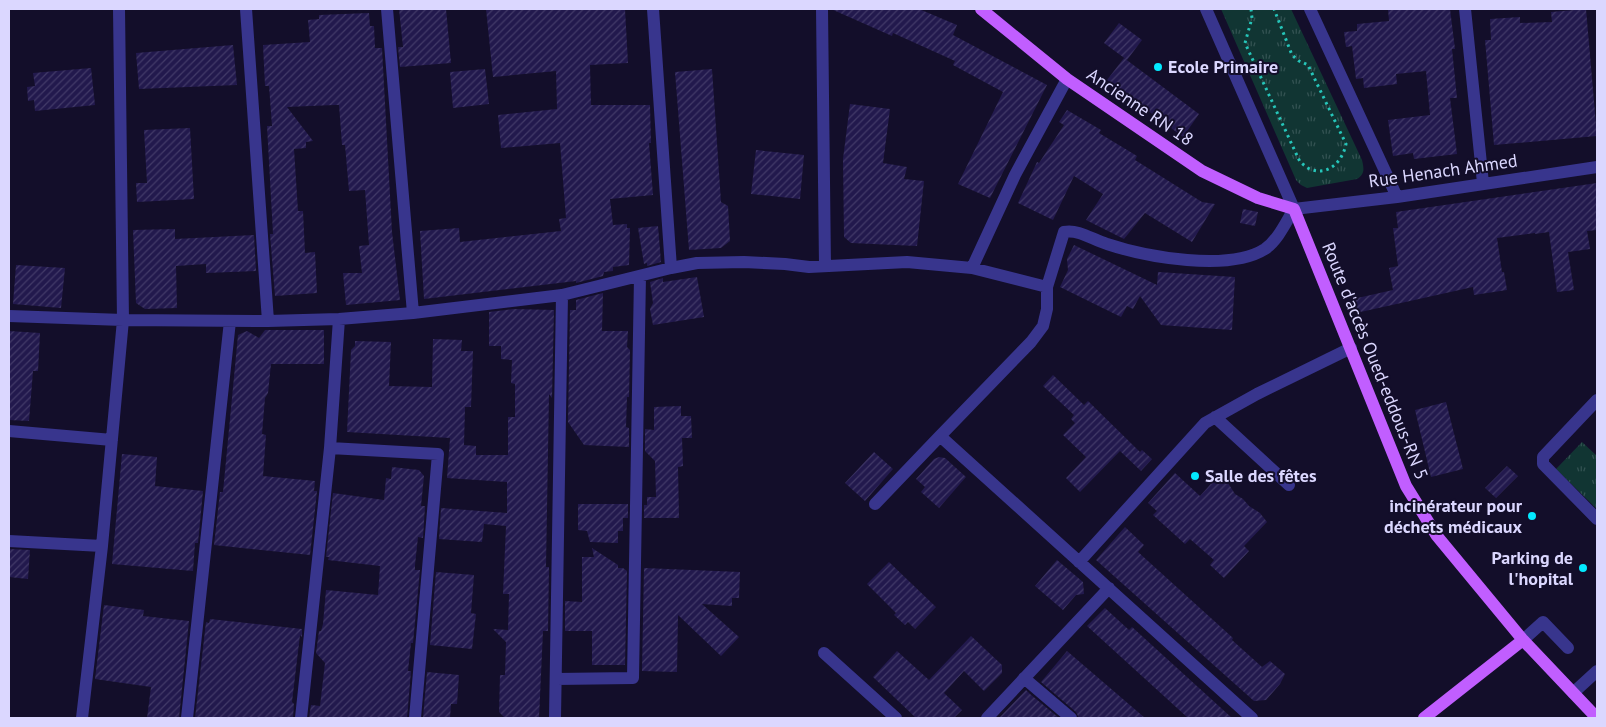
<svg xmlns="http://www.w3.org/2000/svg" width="1606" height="727" viewBox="0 0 1606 727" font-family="'PT Sans',sans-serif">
  <defs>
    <pattern id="grass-tufts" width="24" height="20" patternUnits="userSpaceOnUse" patternTransform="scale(1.25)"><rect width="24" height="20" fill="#113533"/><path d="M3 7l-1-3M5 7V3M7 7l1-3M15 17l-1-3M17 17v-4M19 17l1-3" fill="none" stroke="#335252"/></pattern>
    <pattern id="building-hatch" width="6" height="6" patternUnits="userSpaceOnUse" patternTransform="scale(1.25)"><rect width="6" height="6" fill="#22194d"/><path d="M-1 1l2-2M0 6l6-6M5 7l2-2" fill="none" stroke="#423a68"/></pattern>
  </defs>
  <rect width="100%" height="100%" fill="#130e2a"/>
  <!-- grass -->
  <path fill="url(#grass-tufts)" d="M1221,9H1291L1362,160C1364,169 1365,174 1357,179L1307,188L1301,185L1296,180Z
    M1582,442L1597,456V509L1556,469Z"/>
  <!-- building -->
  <path fill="url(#building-hatch)" d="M399,9H446L451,63L400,67L398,47H403Z
    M486,9H625L628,63L590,65L591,105H650L651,143H649L653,195L610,199L613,225L627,224V228H630L629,265L613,267V271L604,272L603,276L576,283V281L424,299L420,231L459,228L460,242L561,231L559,219L566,218L560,143L501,148L498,115L557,109L556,71L493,77Z
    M831,9H919L957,25L953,35L1047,85L990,198L958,184L1003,92L953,65L955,61L893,33L892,36Z
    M1388,9H1450L1455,49H1452L1457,98H1450L1457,154L1414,159L1413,153L1393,156L1388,120L1430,115L1426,71L1396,74L1397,84L1364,88L1363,78L1356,79L1352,46L1346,47L1344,32L1357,31V24L1389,21Z
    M1586,9L1597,136L1494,145L1485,40H1491L1490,19L1520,17V23L1552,22L1551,12Z
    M369,13L370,26H374L375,48H382L392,232L400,300L346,305L343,273H362L359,246L369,245L365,190L349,191L345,145H342L339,105H334L287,107L313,141L306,142V148L294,149L298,211H303L305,253L315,252L317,293L275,296L270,234H273L267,126H272L269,86H265L263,45L310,42L308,20L319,19V15Z
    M1119,23L1142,40L1127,60L1104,43Z
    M233,45L237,85L139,89L136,53Z
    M1124,58L1199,114L1183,137L1107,80Z
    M91,68L95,105L35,111L34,100L28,101L27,87L35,86L33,73Z
    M485,69L489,104L453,108L450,72Z
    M712,69L721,202L728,206L730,241L721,248L689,250L675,72Z
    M850,104L890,109L883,163L907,167L904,179L924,181L917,246L851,243L844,237L843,159Z
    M1067,110L1101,130L1099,133L1137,156L1135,160L1202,202L1215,204L1192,242L1145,213L1124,239L1086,220L1103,194L1074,176L1053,220L1018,203L1037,162L1039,163L1064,125L1059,122Z
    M190,128L194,199L137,202L136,183H147L144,130Z
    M756,150L804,155L800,199L751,194Z
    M1597,183V230L1587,231L1590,249L1568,252L1574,290L1557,292L1549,232L1535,234V233L1497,238L1502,272H1504L1507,290L1474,295L1473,287L1356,313L1353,299L1393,290L1389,268L1398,266L1393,228H1398L1396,212Z
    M1243,209L1258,212L1255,226L1240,223Z
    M658,226L661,262L647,266V263L644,264L638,228Z
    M175,229V239L254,235L256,271L206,273V264L176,266L177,308L145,309L136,303L133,230Z
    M1074,245L1157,285L1158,272L1235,277L1232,330L1161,325L1140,296L1133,309L1127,306L1121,317L1060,287L1068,270L1067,259Z
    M16,265L65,268L61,308L13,304Z
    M697,277L704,317L653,325L650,309L653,303L650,282L663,278V282Z
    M603,293L602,331H628L627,347L630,350L629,397H627L626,427L629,428V447L584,445L568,422L570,310H576V300Z
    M513,309L554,310L552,398L549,394L546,567H549L548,631H543L539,718H505L499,712L500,675H505L506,642L493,629L508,630L509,594H503L506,526L484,524L482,542L439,539L441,508L507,513V482L447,478L450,438L347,432L351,350L355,346V341L391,342L389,386L432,387L433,339L462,340L461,351H473L471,407H465L464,445L476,446V455H508V417H515V384L511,383L512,360L501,359V346H489V312Z
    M265,330H324V364H271L268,393L265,398L262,434L266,435L263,476L315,481L314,491H317L310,555L214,545L220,492H223L238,335L247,331L259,338Z
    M9,331L40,333L38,371H33L29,421L9,420Z
    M1053,375L1084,405L1088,401L1140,452L1142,450L1152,459L1141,471L1120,451L1080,492L1066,478L1086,457L1063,435L1075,423L1071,419L1074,415L1043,386Z
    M1446,402L1463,469L1431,477L1415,410Z
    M681,406V416H691L692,438H682L683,466L678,467L679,518H644V505H647V497H656L655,461L645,451V429L654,430V407Z
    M874,452L893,469L865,501L845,483Z
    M122,454L157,457L155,486L203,491L198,543H195L193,571L112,564Z
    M939,457L945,458L966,477L939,508L921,492L925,487L916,479L934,459Z
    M1507,466L1518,476L1496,498L1485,488Z
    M392,467L419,470L424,476L421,506H425L423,538L418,537L415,565V570H420L413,643H411L408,671H411L407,718H309L311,705L320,706L325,663L316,653L319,631H321L323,624L326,590L378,595L380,566L328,560L329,557H326L333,493L384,500L386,478L391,479Z
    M1175,473L1200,496L1217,477L1222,479L1228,483L1235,494L1243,499L1249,506L1260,513L1267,522L1244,546L1249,551L1224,578L1210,565L1214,560L1190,539L1185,544L1153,515L1157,511L1148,503Z
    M578,504H628V518H623V531H618V543L590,542L587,531L578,530Z
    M1125,527L1144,545L1138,552L1233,638L1232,640L1262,667L1270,661L1285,674L1280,684L1266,700L1254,701L1096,560Z
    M592,548L618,565V568H623L627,571L625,665H592V631H565V601L582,602V557H594Z
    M9,549L30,550L28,579L9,577Z
    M1057,560L1083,582L1084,594L1076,595L1063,610L1035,586Z
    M889,562L936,607L915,629L908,622L905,625L894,615L896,613L867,584Z
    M644,568L740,572L739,598H732V606L702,604L739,637L721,656L678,615L677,672L642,671Z
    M436,572L474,575L471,613L476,614L472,649L430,645Z
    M104,605L144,610L143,616L189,621L179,718H147L151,687L95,679Z
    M1105,608L1129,630L1132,627L1232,718H1188L1087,626Z
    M210,619L302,629V637L300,635L292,702L294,704L293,718H195L206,622L209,623Z
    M971,636L1002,665V673L984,691L964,671L944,693L962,710L954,718H916L873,677L897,651L929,680Z
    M1067,651L1145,718H1079L1076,712L1041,682Z
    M427,672L459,675L457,704H451L450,718H423Z
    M1026,690L1030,694L1059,718H999Z"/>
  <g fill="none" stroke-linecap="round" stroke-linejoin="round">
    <!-- path -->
    <path stroke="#26c5b9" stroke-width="3" stroke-dasharray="2.5 4" stroke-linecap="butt" d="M1251,9L1252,18L1245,43L1300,162C1303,164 1307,168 1310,169C1329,177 1343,160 1346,144L1308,65L1299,61L1292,55L1274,9"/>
    <!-- minor -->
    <path stroke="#38358d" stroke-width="12" d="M246,9L268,321
      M387,9L413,313
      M653,9L671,268
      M822,9L825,266
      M1206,9L1294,209
      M1310,9L1397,197
      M1465,9L1483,183
      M1294,209L1397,197L1597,167
      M972,268L1015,175L1067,79
      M9,316L123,320L268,321L339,319L413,313L562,295L671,268L697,263L744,262L785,264L809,267L907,262L972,268L1047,287
      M1597,400L1543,457V464L1597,519
      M1215,417L1289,485
      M9,431L112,440
      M330,448L438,454L415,718
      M875,504L940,436
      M9,541L102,546
      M1079,562L1205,423L1257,394L1351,348
      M1523,640L1543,622L1568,648
      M824,653L896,718
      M1024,678L1071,718
      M556,679L633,678L640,276
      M1573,693L1597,671
      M82,718L102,546L123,320L119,9
      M187,718L230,321
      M301,718L330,448L339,319
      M555,718L562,295
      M987,718L1109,588
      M1252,718L940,436L1031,342L1043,326L1047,309V287L1064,232C1079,229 1093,240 1107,244C1146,257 1229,272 1265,249C1278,240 1286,222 1294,209"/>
    <!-- major -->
    <path stroke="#c15eff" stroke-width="12" d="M981,9L1067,79L1202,171L1258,198L1294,209L1406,486L1437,536L1523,640L1597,718
      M1424,718L1523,640"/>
  </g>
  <!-- markers -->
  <g fill="#03e9ff" stroke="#130e2a" stroke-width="2">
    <circle cx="1158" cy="67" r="5"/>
    <circle cx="1195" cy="476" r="5"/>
    <circle cx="1532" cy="516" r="5"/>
    <circle cx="1583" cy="568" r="5"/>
  </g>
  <g text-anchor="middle" stroke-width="4" stroke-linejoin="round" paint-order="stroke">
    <!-- poi labels -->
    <g font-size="18" font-weight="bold" fill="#dbd7ff" stroke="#130e2a" text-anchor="start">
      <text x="1168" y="73">Ecole Primaire</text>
      <text x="1205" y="482">Salle des fêtes</text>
      <text x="1522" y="512" text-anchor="end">incinérateur pour<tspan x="1522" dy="21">déchets médicaux</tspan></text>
      <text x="1573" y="564" text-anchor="end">Parking de<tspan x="1573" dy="21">l'hopital</tspan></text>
    </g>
    <!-- street labels -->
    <g font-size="18" fill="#dbd7ff" stroke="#130e2a">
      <text transform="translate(1140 107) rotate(34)" y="6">Ancienne RN 18</text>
      <text transform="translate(1443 171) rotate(-8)" y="6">Rue Henach Ahmed</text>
      <text transform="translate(1375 361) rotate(68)" y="6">Route d'accès Oued-eddous-RN 5</text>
    </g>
  </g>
  <!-- border -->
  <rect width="1606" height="727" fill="none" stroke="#dbd7ff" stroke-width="20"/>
</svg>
